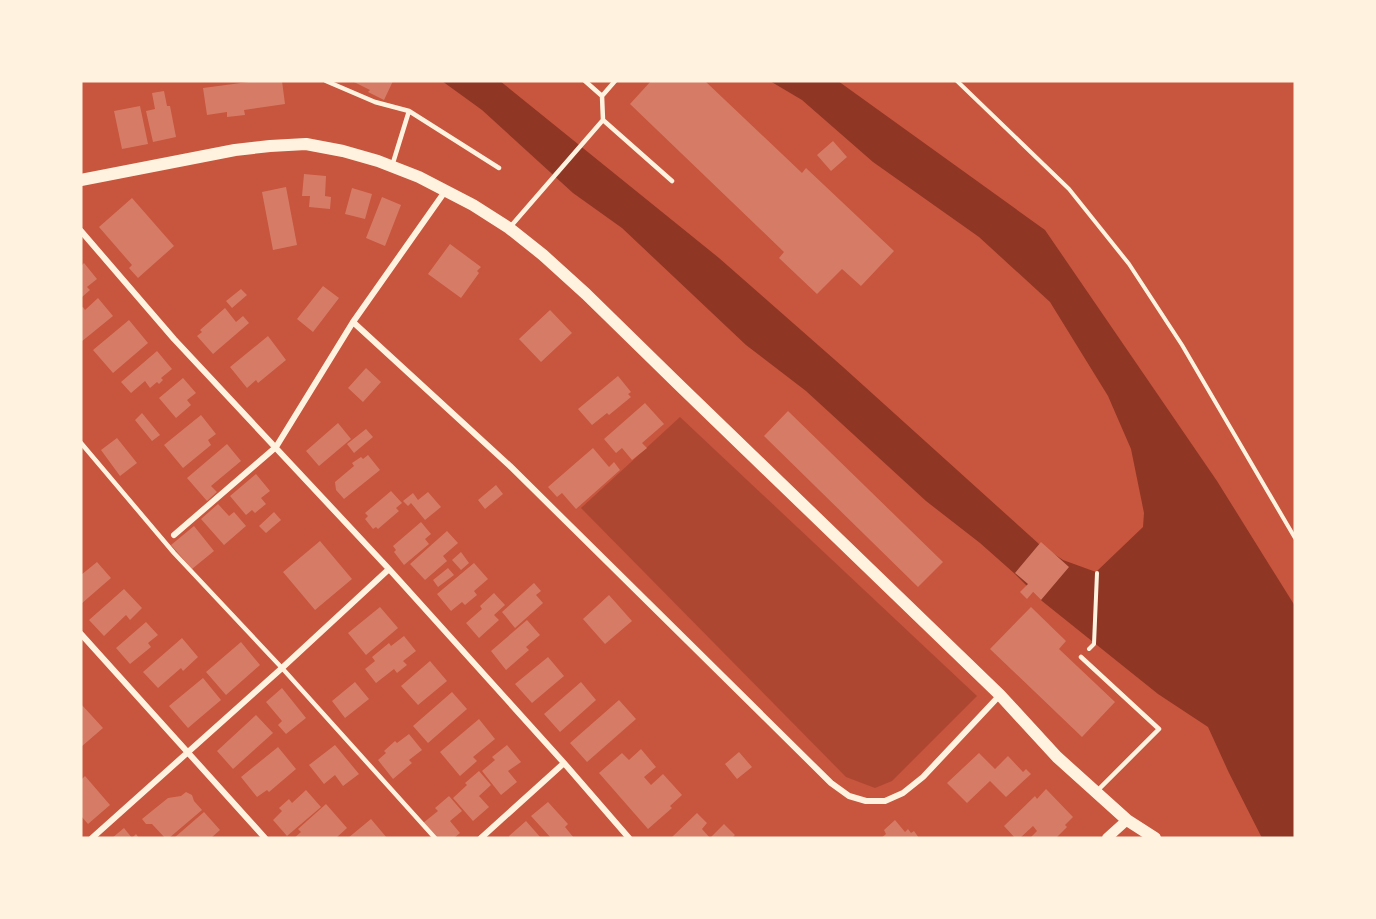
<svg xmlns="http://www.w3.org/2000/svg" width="1376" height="919" viewBox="0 0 1376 919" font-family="'Fira Sans Condensed',sans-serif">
  <rect width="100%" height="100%" fill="#c8553d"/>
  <!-- green -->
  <path fill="#ae4732" d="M680,417L977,696L892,781L875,788L846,777L581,508Z"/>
  <!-- water -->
  <path fill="#8f3625" d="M442,81H500L719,258L843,367L1039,544L1063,560L1096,572L1143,527L1144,513L1131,449L1108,396L1050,302L979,237L873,162L802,100L770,81H838L1045,230L1217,481L1295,606V838H1262L1229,773L1208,727L1158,694L1042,601L1015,574L980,543L926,501L806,391L746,345L622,228L573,193L482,110Z"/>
  <!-- building -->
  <path fill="#d67c66" d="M256,81H282L285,104L244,110L245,115L227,117V112L207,115L203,88Z
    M352,81H393L384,100L368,92L370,90Z
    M651,81H705L802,173L806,168L894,251L861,286L842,269L817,294L779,258L784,252L630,104Z
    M164,91L167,106H170L176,137L153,142L146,111L155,109L152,93Z
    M140,106L148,144L122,149L114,111Z
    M833,141L847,157L831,171L817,155Z
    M304,174L326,176L325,196L331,197L330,209L309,207L310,196H302Z
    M286,187L297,245L273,250L262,192Z
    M352,188L372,194L365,219L345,214Z
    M382,197L401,205L385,246L366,238Z
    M132,198L174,246L138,278L129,268L132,265L99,227Z
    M450,244L481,267L477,271L479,273L461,298L428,274Z
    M84,263L97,279L87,287L90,290L81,298V266Z
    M323,286L339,298L313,332L297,319Z
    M241,289L247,295L232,308L226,301Z
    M98,298L113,316L81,342V308L83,307L85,310Z
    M225,308L236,322L243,316L249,323L213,354L197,336L202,332L200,330Z
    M550,310L572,333L541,362L519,339Z
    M129,320L148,343L113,373L93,350Z
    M268,336L286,360L258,383L256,380L247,388L230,367Z
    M157,351L172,369L161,378L163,380L159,384L157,382L150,388L145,381L131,393L121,382Z
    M366,368L381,382L363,402L348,388Z
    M618,376L631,392L628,394L631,397L609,415L607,413L592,425L578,409Z
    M183,378L196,393L187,400L191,405L176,418L159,398Z
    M645,403L664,424L642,443L647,448L632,460L622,448L616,453L604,439Z
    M788,411L943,562L918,587L764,436Z
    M142,413L160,435L152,441L135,420Z
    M201,415L216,434L208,440L211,445L183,468L164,445Z
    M338,423L351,439L319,466L306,451Z
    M366,429L373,437L354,453L347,444Z
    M117,438L137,463L120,476L101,450Z
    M227,444L241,461L211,486L217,492L207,501L187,478Z
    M593,448L609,467L614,462L620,470L576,509L562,493L557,497L548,487Z
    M368,455L380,470L344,499L336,490L335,482L354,466L352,463L361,457L363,459Z
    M256,474L270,491L261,498L266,504L255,513L252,510L246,515L230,496Z
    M496,485L503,494L485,509L478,500Z
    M391,491L402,503L396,508L399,511L378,529L376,527L373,529L365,519L368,516L365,513Z
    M428,492L441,507L425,520L411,503L408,506L403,501L413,493L418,500Z
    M218,504L229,516L234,512L246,526L224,545L201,519Z
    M274,512L281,520L266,533L259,526Z
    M421,522L431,534L425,539L429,544L404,565L394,552L396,550L393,546Z
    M194,526L214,551L192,569L171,545Z
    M447,531L458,543L443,556L447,561L425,580L410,564Z
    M320,541L352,579L315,610L283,572Z
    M1041,542L1069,567L1041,600L1033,592L1027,599L1020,592L1028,584L1015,573Z
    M461,552L469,563L461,570L452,560Z
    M97,562L111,578L81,604V575Z
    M474,563L488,579L474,591L477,595L465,605L462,602L451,611L437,594Z
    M448,568L454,575L438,587L433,580Z
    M534,583L541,591L536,595L543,603L515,628L502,612Z
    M124,589L142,608L130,620L126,615L104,636L89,620Z
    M494,593L505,605L494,615L499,620L479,638L466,623L482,609L480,606Z
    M609,595L632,621L605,644L583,619Z
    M380,607L398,628L366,655L348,633Z
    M1031,607L1066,641L1059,649L1115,702L1082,737L990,649Z
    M527,620L540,635L526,647L529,650L506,670L491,651Z
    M146,622L158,635L148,643L151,647L130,664L116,648Z
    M404,636L416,651L403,661L407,665L397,673L394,669L376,683L365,669L375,661L372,657L389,643L391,646Z
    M182,638L198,657L183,671L181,668L158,688L143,672Z
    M241,642L260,665L226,695L206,672Z
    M548,657L564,676L532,703L515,684Z
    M430,661L447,681L418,705L401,686Z
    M203,678L221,700L188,728L169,706Z
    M355,682L369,699L345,718L332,701Z
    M581,682L596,700L560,732L544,714Z
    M282,688L306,718L286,734L278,725L282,721L266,702Z
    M452,692L467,709L428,743L413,726Z
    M619,700L636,719L587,762L570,743Z
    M81,704L103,728L81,747Z
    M256,715L273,733L233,769L217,751Z
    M479,719L495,739L473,757L477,761L460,776L440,752Z
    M409,734L422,750L409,760L412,763L393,779L378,760L386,753L384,751L395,741L397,743Z
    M335,745L359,774L343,786L335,775L324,784L309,765Z
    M507,745L521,762L508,771L517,782L501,795L482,771L495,760L492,757Z
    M278,747L296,769L269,792L267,790L257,797L241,777Z
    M641,749L656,767L644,777L651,785L663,774L682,795L670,806L672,808L648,829L599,773L622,753L629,760Z
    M739,752L752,767L737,779L725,764Z
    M979,753L995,769L1008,756L1023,772L1026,769L1031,774L1006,797L990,781L967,803L947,783Z
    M479,771L491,785L479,796L489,807L473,821L453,798L467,785L465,783Z
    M85,776L110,805L88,824L81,816V780Z
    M1046,789L1073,817L1065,825L1067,827L1056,838H1030L1037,831L1033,826L1020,838H1015L1004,826L1035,796L1037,799Z
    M306,790L321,807L287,836L273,820L282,811L279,808L289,799L292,803Z
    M186,792L192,795L194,801L202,810L169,838H165L152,824H146L142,819L168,798L181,796Z
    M449,796L462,811L450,821L460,833L454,838H437L423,823L438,811L435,808Z
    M548,802L568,824L565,827L574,838H551L531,816Z
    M326,804L347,828L336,838H294L301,832L298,829Z
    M204,812L220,830L211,838H174Z
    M697,813L707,823L702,829L710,838L724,824L735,835L732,838H671Z
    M371,819L387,838H348Z
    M895,820L905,832L908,829L911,833L914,831L919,838H881L886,834L884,830Z
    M526,821L541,838H510L509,836Z
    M124,828L132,838L136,834L139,838H112Z"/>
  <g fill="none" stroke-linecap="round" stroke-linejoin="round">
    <!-- path -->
    <path stroke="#fff3e0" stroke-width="4" d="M957,81L1069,189L1129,264L1182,345L1295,538
      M1089,649L1094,644L1097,573"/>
    <!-- service -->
    <path stroke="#fff3e0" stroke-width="4.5" d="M326,81L375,102L409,111
      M585,81L602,96L603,120L672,181
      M602,96L615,81
      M392,166L409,111L499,168
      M511,226L603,120
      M81,443L174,553L282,668L435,838
      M1081,657L1159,729L1096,792"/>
    <!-- minor -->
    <path stroke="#fff3e0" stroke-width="6" d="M81,231L174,339L389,569L564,763L629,838
      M353,322L510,466L831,783L849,796L866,801H885L903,793L923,777L1000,695
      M174,535L276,447L353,322L446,190
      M81,634L265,838
      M92,838L282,668L389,569
      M481,838L564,763"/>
    <!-- tertiary -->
    <path stroke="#fff3e0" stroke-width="10" d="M1107,838L1127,820"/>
    <!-- secondary -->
    <path stroke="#fff3e0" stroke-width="12" d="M81,180L235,150L270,146L306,144L343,151L378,161L419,177L473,205L509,228L543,255L586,294L677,383L1000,695L1057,757L1127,820L1155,838"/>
  </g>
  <!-- border -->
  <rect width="1376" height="919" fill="none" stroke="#fff3e0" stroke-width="165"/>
</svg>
